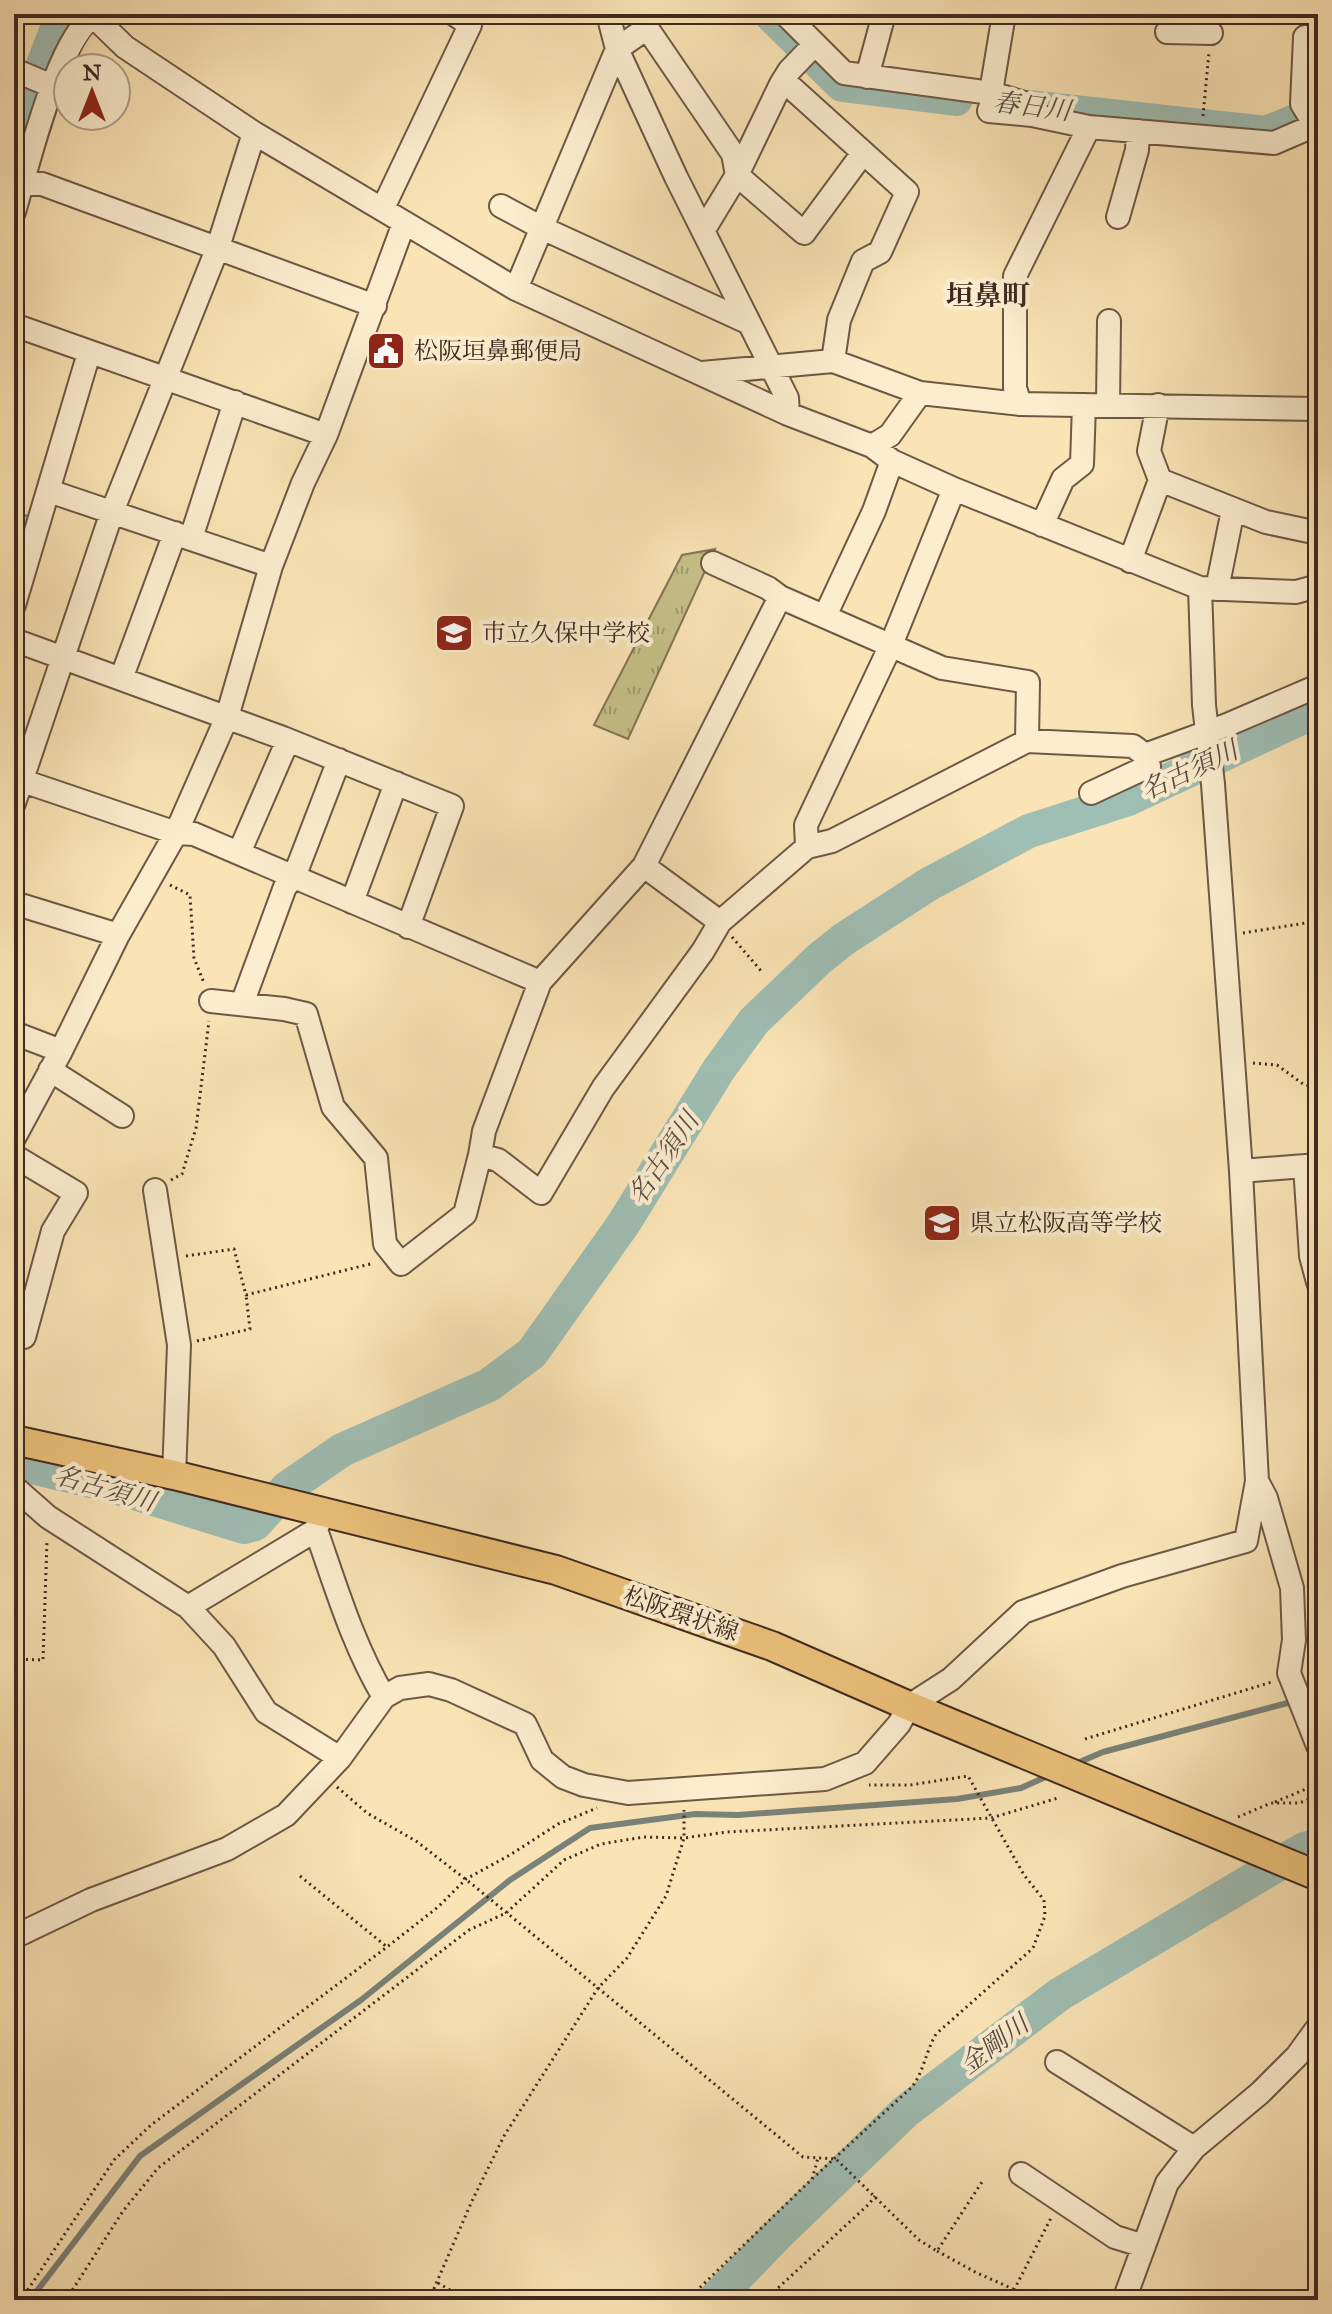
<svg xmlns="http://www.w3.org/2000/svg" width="1332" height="2314" viewBox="0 0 1332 2314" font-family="'IM FELL Great Primer','Noto Serif JP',serif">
  <defs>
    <pattern id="grass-tufts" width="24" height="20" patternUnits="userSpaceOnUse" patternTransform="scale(2)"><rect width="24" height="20" fill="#c6c188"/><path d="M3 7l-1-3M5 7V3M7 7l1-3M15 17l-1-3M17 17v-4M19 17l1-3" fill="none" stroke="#a29d6f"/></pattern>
  </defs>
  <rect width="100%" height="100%" fill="#fae4b5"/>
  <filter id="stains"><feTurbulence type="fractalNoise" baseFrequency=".0025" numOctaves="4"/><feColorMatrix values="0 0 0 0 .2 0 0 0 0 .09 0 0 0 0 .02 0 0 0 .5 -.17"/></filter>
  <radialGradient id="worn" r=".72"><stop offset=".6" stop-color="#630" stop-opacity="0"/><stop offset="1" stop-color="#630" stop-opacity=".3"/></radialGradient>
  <!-- grass -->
  <path fill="url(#grass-tufts)" stroke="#827554" stroke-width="2" d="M14,512L34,518L14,585Z
    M715,549L628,739L594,725L682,555Z"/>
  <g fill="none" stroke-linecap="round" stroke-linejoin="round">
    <!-- stream -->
    <path stroke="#798279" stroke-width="6" d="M1305,1697L1318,1693
      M1075,1764L1103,1752L1295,1701
      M30,2300L140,2156L361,2000L510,1880L590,1828L695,1814L738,1815L957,1799L1021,1788L1050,1775"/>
    <!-- river -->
    <path stroke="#9fbeb4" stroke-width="34" d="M770,14L842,85L956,99
      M1028,107L1266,133L1318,112
      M14,140L61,18L65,14
      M14,1463L112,1486L244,1527L255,1524L287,1488L342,1450L489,1385L532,1353L624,1223L719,1069L754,1021L819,959L844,939L929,884L1029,831L1128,799L1318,710
      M714,2300L780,2232L906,2111L1060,1994L1304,1849L1318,1845"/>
    <defs>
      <path id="minor" d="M91,14L125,47L254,133L516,289L788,414L872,446L892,461L954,489L1200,588L1296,592L1318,586
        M608,14L617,49L676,177L787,398L788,414
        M785,14L844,73L991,93L1031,105
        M1167,32L1211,33
        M1305,37L1302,104L1315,125
        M815,44L789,71L781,84L793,89L907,192L880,252L863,261L839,320L833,361
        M14,70L52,86
        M867,77L884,14
        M781,84L737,175L804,233L863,153
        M990,98L1004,14
        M990,108L989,111L1032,115L1089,127L1274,143L1318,124
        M14,183L42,184L375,306
        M501,206L542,228L747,322
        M383,208L470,25L454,14
        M14,212C26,173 61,22 100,14
        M1118,217L1137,150L1138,131
        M516,289L617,49L647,28L733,154L737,175L703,231
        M14,325L326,435
        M702,373L833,361L920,393L1020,404L1318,409
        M1020,404L1015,388V276L1089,127
        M1108,405L1109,321
        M1158,405L1149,451L1160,480L1266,522L1318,533
        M872,446L890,435L920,393
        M49,491L271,566
        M1042,525L1063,479L1082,464L1084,405
        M191,538L235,402
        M1130,561L1160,480
        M713,563L768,588L780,597
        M1217,589L1233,510
        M14,605L89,353
        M825,616L874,511L892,461
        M14,640L283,738L452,806L408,927
        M121,679L175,533
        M14,778L176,833L194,834L540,982L484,1131L480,1155L498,1160L541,1193L603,1088L703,951L720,922L807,847L806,825L891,645L954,489
        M1091,793L1149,766L1145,755
        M14,803L112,512L218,247L254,133
        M807,847L832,841L1027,741L1133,746L1145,755L1227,725L1318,686
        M239,853L288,740
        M352,902L396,783
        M14,903L118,935
        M720,922L644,866L780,597L942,668L1028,682L1027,741
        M540,982L644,866
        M211,1001L284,1009L306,1014L333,1107L376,1158L385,1244L401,1264L465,1214L480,1155
        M242,1004L285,887L294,877L339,760
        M14,1033L61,1051
        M50,1070L122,1116
        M14,1138L61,1051L118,935L176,833L227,717L271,566L303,483L326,435L404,223
        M14,1156L76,1193L53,1231L24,1337L14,1336
        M1305,1166L1311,1256L1318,1282
        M1241,1171L1318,1165
        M155,1190L179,1345L174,1475
        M1257,1481L1266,1498L1292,1588L1294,1640L1289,1673L1318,1746
        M14,1487L48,1517L188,1607L224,1646L266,1712L340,1758
        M188,1607L316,1530L321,1518
        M384,1697L400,1688L429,1684L451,1690L525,1724L542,1760L563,1777L584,1785L628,1793L825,1779L865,1763L899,1724L909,1706L951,1679L1023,1612L1122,1576L1246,1541L1257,1481L1241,1171L1213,784L1204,705L1200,588
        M14,1937L91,1900L227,1849L286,1815L340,1758L384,1697C353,1645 336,1587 316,1530
        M1057,2062L1194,2148
        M1021,2174L1115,2237L1144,2246
        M1124,2300L1167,2183L1194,2148L1260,2093L1297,2056L1318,2027"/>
      <path id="major" d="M14,1440L174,1475L556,1570L772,1646L909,1706L1318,1876"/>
    </defs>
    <!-- minor casing -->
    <use href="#minor" stroke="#6e5845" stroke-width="26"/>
    <!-- major casing -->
    <use href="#major" stroke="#3f2920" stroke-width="32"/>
    <!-- path -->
    <path stroke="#3f2920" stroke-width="3" stroke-dasharray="2 4" stroke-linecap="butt" d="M1203,116L1209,52
      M170,885L190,895L194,958L204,983
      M1243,933L1318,921
      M732,937L762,972
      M1253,1063L1277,1065L1303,1084L1318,1089
      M171,1180L182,1174L196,1128L209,1021
      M186,1256L234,1249L246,1295L374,1263
      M197,1341L250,1329L246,1295
      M14,1659L43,1660L47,1541
      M1085,1739L1272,1682
      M337,1787L367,1813L416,1841L473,1885L803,2157L836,2159L919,2240L937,2251L982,2182
      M1275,1802L1318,1784
      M1238,1817L1271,1803H1299L1318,1796
      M300,1876L387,1947
      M1313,2007L1318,1993
      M812,2179L818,2158
      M937,2251L977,2273L1038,2300
      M438,2283L467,2300
      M1014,2290L1051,2218
      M21,2300L114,2160L151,2125L387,1947L438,1907L466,1879L510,1855L558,1824L597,1808
      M66,2300L123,2211L158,2168L469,1930L506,1913L564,1860L601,1844L644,1837L684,1838L727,1832L991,1818L1058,1798
      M429,2300L472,2201L504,2136L598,1988L627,1958L666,1896L684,1838V1810
      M687,2300L812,2179L912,2087C924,2071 926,2051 936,2034L1033,1948L1045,1916L1044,1900L1024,1875L968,1776L910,1785H869
      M765,2300L869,2204L875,2196"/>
    <!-- minor -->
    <use href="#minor" stroke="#fcedcf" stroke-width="22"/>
    <!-- major -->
    <use href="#major" stroke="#edc27a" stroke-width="28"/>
  </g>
  <!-- icons -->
  <defs>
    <symbol id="civic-square" viewBox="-11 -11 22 22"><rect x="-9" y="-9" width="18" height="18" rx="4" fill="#8f2418" stroke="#fcedcf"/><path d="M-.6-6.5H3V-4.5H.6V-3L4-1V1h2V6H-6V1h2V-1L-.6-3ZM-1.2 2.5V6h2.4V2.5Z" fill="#fff"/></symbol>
    <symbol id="school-square" viewBox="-11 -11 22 22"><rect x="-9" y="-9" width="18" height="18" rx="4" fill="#8f2418" stroke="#fcedcf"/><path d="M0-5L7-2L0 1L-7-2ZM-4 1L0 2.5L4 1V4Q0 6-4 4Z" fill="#fff"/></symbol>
  </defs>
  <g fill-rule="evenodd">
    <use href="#civic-square" x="364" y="329" width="44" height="44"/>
    <use href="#school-square" x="432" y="611" width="44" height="44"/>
    <use href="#school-square" x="920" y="1201" width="44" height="44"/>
  </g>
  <g text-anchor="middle" stroke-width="8" stroke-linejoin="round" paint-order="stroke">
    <!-- poi labels -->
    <g font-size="24" fill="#3f2920" stroke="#fcedcf" text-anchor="start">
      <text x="414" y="359">松阪垣鼻郵便局</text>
      <text x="482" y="641">市立久保中学校</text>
      <text x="970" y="1231">県立松阪高等学校</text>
    </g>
    <!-- street labels -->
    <g font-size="24" fill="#3f2920" stroke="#fcedcf">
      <text transform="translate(681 1614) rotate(19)" y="8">松阪環状線</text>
    </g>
    <!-- water labels -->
    <g font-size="26" font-style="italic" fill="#574e45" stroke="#fcedcf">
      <text transform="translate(1032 106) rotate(7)" y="9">春日川</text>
      <text transform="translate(1189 770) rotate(-25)" y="9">名古須川</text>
      <text transform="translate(663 1158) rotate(-56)" y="9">名古須川</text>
      <text transform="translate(105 1488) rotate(16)" y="9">名古須川</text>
      <text transform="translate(994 2044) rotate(-37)" y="9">金剛川</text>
    </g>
    <!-- quarter labels -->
    <g font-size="28" font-weight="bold" fill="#3f2920" stroke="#fcedcf">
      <text x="988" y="305">垣鼻町</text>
    </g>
  </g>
  <!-- margin -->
  <rect width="1332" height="2314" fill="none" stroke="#fae4b5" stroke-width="48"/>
  <rect x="16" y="16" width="1300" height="2282" fill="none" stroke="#3f2920" stroke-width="4"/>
  <rect x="24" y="24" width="1284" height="2266" fill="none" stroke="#3f2920" stroke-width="2"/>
  <!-- north arrow -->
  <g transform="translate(92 92)"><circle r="38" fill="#fcedcf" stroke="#b09f89" stroke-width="2"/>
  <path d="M0-6L14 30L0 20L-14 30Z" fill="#8f2418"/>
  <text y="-12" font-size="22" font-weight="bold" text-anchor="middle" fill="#3f2920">N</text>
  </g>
  <rect width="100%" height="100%" filter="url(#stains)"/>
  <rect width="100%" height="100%" fill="url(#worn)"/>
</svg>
